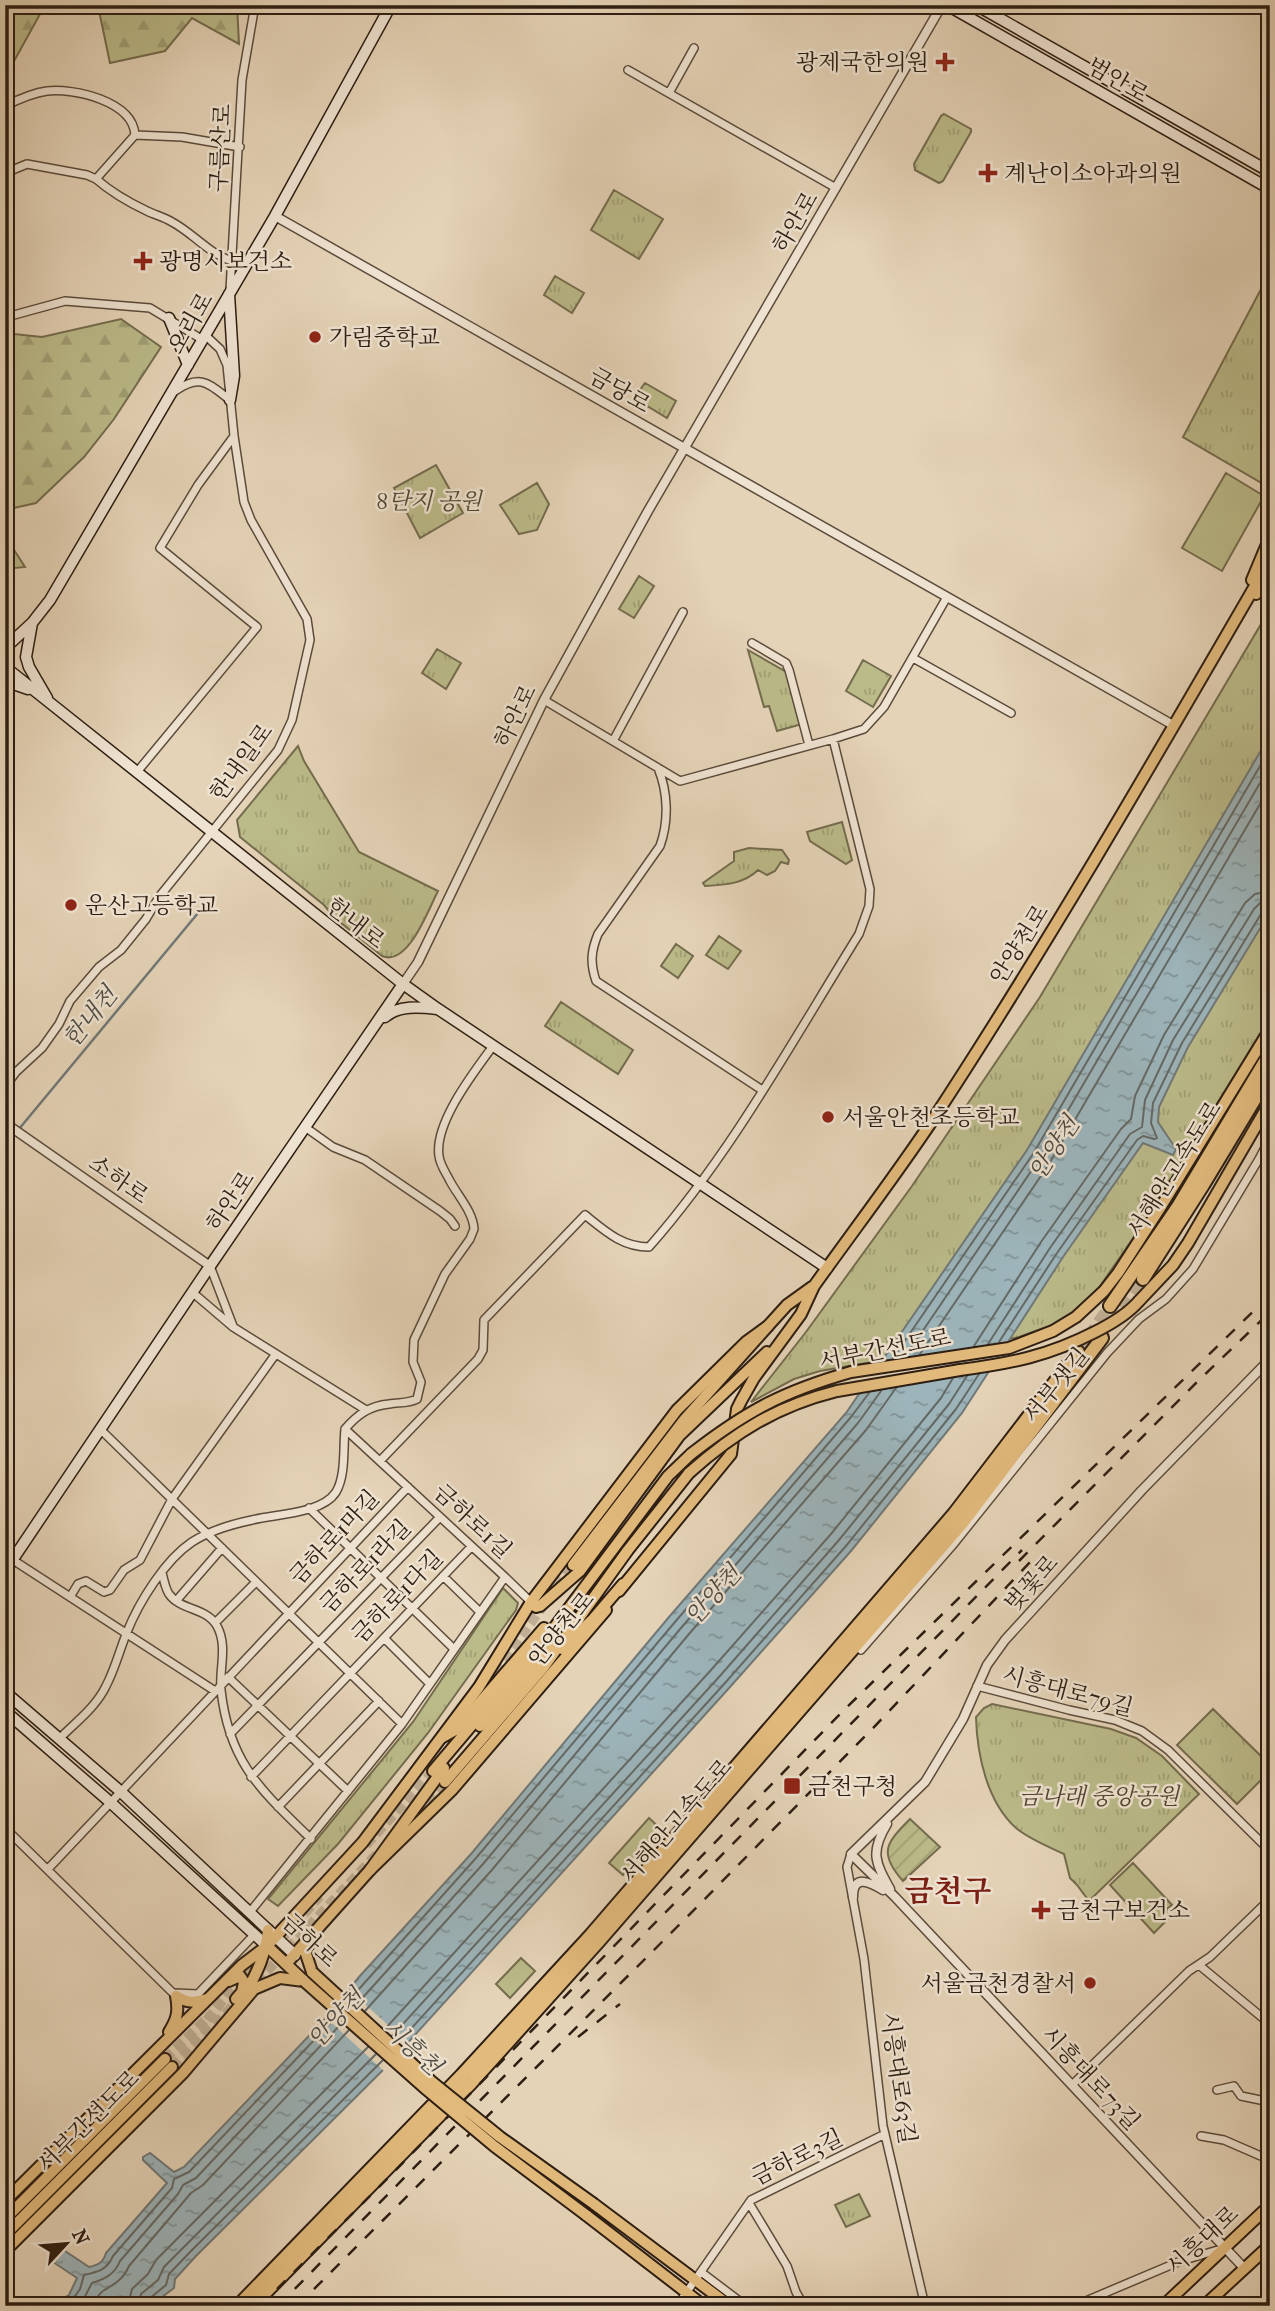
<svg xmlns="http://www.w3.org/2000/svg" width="1275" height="2311" viewBox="0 0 1275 2311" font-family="'IM FELL French Canon','Noto Serif KR',serif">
  <defs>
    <pattern id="forest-firs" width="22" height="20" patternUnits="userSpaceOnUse" patternTransform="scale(1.75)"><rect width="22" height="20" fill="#bbba89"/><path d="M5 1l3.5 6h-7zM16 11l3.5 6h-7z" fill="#a19f75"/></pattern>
    <pattern id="park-tufts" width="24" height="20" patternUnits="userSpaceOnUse" patternTransform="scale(1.75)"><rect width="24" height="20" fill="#bbba89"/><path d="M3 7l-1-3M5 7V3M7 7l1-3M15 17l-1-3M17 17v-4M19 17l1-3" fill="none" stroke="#a19f75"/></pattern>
    <pattern id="garden-furrows" width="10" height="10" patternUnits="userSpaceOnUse" patternTransform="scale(1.75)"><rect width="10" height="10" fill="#bbba89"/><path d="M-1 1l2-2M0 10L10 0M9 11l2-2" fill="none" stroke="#a19f75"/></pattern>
    <pattern id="water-ripples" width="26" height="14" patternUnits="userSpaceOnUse" patternTransform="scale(1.75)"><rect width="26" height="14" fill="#9cb4ba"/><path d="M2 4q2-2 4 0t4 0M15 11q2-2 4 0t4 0" fill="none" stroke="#809296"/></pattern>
  </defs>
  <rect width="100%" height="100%" fill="#e5d3b7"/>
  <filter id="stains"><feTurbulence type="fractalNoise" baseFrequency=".00286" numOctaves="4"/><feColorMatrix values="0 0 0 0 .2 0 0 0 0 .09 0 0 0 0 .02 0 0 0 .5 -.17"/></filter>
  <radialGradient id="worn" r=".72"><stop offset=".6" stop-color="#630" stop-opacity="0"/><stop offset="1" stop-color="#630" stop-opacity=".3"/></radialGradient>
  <!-- grass -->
  <path fill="#bbba89" stroke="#746c4e" stroke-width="2" d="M1226,473L1264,496L1222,571L1182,548Z
    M649,1818L663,1831L623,1875L609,1863Z
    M1133,1863L1172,1905L1167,1909L1172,1915L1154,1933L1110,1885Z
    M521,1958L535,1971L510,1998L496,1984Z"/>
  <!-- forest -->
  <path fill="url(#forest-firs)" stroke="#746c4e" stroke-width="2" d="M5,5H45L13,63L5,66Z
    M88,5H237L239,44L192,18L165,51L110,63L98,6Z
    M121,319L161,347L114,419L84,457L36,503L5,510V333L42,337Z
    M5,536L25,567L5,569Z"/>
  <!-- park -->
  <path fill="url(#park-tufts)" stroke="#746c4e" stroke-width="2" d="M944,114L971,129V132L943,181L939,183L915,170L914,164L941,116Z
    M614,190L663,219L639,259L591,230Z
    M1270,272V488L1183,437Z
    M555,276L584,293L572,313L544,295Z
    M645,383L676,401L667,418L634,398Z
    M436,465L463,513L420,538L394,488Z
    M537,483L549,504L537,530L519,534L500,505Z
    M639,576L654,586L634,618L619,609Z
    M1270,609V1022L1149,1215L1096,1292L1075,1311L1052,1325L1019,1337L820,1371L794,1379L751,1402L806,1332L912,1186L1040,997Z
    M437,649L461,663L446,689L422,673Z
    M748,650L788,673L802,724L777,731L769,706L764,707Z
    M863,660L891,676L873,707L846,691Z
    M298,746L304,761L359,852L438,891C428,910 408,967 382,956L335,918L324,905L240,837L237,820Z
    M842,822L852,860L846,864L810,841L807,832Z
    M749,848L782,850L789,860L788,864L781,862L775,871L767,875L758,870C744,884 724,885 705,886L703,883L734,861V852Z
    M719,936L741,951L728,969L706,955Z
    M676,944L693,956L678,978L661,966Z
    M561,1002L633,1050L618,1074L545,1026Z
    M503,1588L518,1603L516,1610L428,1733L338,1844L278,1906L268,1899L413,1722Z
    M992,1704L1111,1729L1136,1738L1162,1756L1199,1794L1089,1901L1077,1885L1070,1878L1064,1854C1049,1847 1029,1839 1016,1828C987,1802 977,1755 976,1717L984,1708Z
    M1213,1709L1270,1765V1771L1237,1804L1177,1745Z
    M859,2194L870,2216L846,2227L835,2205Z"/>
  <!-- garden -->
  <path fill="url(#garden-furrows)" stroke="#746c4e" stroke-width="2" d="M910,1819L940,1847L903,1881C878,1853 886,1843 910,1819Z"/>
  <!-- water -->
  <path fill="url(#water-ripples)" stroke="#707877" stroke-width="2" d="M1270,735V912L1188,1047L1159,1107L1158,1122L1176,1149L1173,1155L1143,1143L1063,1257L962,1413L851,1551L730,1687L385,2068L196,2256L175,2279L174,2288L150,2306H56L58,2303L61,2304L62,2299L69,2295L77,2278L50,2260L62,2249L89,2267C98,2265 103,2263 106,2253L167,2183L143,2160V2157L150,2153L174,2172L184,2167L324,2020L359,1977L471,1854L669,1617L846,1413L1027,1150Z"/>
  <!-- pier -->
  <path fill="#e5d3b7" d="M1013,1340L994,1371L855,1394L877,1363Z
    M346,1987L410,2045L385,2072L323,2015Z"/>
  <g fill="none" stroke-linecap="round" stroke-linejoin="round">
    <!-- shore -->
    <path stroke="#646966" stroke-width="2" d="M999,1342L1057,1253L1137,1140L1143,1136L1154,1139L1157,1138L1151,1123L1153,1103L1182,1043L1261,914L1270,910
      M988,1344L1050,1248L1130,1134L1142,1127L1145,1100L1173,1040L1254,909L1260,903L1270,901
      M974,1346L1041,1242L1121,1129L1131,1119L1135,1096L1164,1035L1245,903L1255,894L1270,891
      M920,1354L1049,1164L1270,787
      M905,1357L1040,1158L1270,766
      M893,1358L1033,1154L1270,749
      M351,1998L476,1858L675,1622L851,1417L869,1393
      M357,2004L483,1864L681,1628L858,1423L881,1391
      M365,2011L491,1871L689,1634L866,1430L896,1388
      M385,2029L711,1670L831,1534L941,1398L953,1378
      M392,2036L719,1677L839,1540L949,1404L967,1376
      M399,2042L725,1683L846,1546L956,1409L979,1374
      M68,2306L80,2289L84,2275C98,2272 107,2270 113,2256L172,2188L174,2179L189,2172L335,2018
      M80,2306L92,2283C105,2279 115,2274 120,2261L178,2194L183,2185L196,2178L341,2024
      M92,2306C96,2301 98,2294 103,2291C114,2284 123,2280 129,2266L191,2193L203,2185L349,2030
      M128,2306L132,2289L148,2274L156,2260L368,2047
      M138,2306L141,2294L158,2280L164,2267L376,2054
      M147,2306L149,2299L166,2285L169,2274L191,2251L383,2060"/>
    <!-- stream -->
    <path stroke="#707877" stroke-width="2.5" d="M19,1129L203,907
      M5,1149L15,1134"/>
    <!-- trunk-tunnel -->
    <path stroke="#c0af96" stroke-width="10" stroke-dasharray="10 5" stroke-linecap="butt" d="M486,1684L573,1565
      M416,1812L445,1782
      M366,1845L433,1771
      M274,1947L320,1896
      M207,2020L258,1956
      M165,2059L211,2015
      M172,2067L250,1989L377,1854"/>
    <!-- motorway-tunnel -->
    <path stroke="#c0af96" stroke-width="12" stroke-dasharray="12 6" stroke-linecap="butt" d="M1112,1323L1143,1279
      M1078,1352L1110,1306"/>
    <defs>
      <path id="minor" d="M628,70L836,188
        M669,93L694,48
        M5,106C19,99 32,93 47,91C74,88 133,101 135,135L182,137L240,147
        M135,135L96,179C111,192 128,202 147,211C155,215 164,217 172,222C193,233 209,254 232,261
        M5,173L27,164L87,175L96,179
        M230,290L242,80L255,5
        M5,314L14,315L65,301L150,308L203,340
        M175,391C201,373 209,384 230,400
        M752,643L786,663L789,670L809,745
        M913,658L1011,713
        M544,700L680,781L833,739L864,729L884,707L947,597
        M613,741L683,612
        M658,768C668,792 669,821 660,846L598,934C591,951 590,963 596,981L762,1090
        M137,772L257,627L160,548L198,485L234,436
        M5,1087L16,1072L42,1048L59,1024L70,1001L99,967L121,950L146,919L159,897L278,750L292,720L310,640L307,619L251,520L244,502L234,436L227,365L220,349L205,335
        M305,1127L333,1147L365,1160L440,1211L450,1219L455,1226
        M210,1266L233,1326
        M192,1292L233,1327L366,1410
        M100,1429L402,1724
        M380,1461L478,1359L483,1350L484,1320L585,1215C605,1231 622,1247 649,1247C731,1154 793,1040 859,934L869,906L870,889L833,739
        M309,1508L454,1649
        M13,1560L215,1691
        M162,1573C164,1580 165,1588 169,1594C181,1611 206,1607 217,1626C228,1646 219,1669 221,1690C229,1763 261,1790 311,1839
        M443,1576L480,1612
        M505,1577L531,1602
        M70,1597L78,1584L86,1581L104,1592L110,1590L124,1570L140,1560L172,1499L275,1355
        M176,1601L222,1548
        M215,1623L256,1582
        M384,1638L430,1684
        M861,1650L952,1546L1107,1353L1139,1319L1166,1299L1193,1269L1259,1159L1270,1138
        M228,1677L348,1791
        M977,1686L1069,1710L1115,1720L1142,1731L1168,1750L1270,1851
        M230,1734L440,1517
        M60,1738C76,1722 96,1707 106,1686C115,1669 120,1649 127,1632C139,1602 165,1560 192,1542C209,1531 233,1524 252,1520C275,1514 322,1514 336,1492C346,1475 343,1448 345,1429C357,1415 369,1406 389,1404C399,1402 407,1404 417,1399L421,1382L413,1362L414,1340L445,1274L470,1239L474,1229C473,1212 458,1196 450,1181C446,1173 440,1165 439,1156C434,1123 474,1072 493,1046
        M251,1777L471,1547
        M278,1807L379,1701
        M5,1828L176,1996
        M851,1854L847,1867L864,1959L883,2126L925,2306
        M48,1869L408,1487
        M250,1912L402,1724L505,1577L345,1429
        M1199,1965L1270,2024
        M175,1993L198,1994L254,1935
        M1072,2085L1189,1971L1210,1957L1270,1899
        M1217,2090L1234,2086L1241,2096L1270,2102
        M1201,2136L1224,2140L1270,2160
        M749,2203L787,2266L796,2292L804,2306
        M701,2272L746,2306
        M677,2306L751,2200L885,2134
        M1074,2306L1178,2262L1221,2249"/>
      <path id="tertiary" d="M275,216L1173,725
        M403,984L418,962L544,700L648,511L942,5
        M5,1123L210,1266
        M887,1824C870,1852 875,1862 890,1889
        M853,1897C853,1873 871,1883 883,1890
        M1244,2268L895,1897L851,1854L925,1782L963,1719L987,1665L1005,1640L1142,1490L1270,1359"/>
      <path id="secondary" d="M947,5L1270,189
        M976,5L1270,172
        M229,294L234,376L230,400
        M169,318L188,365
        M32,623L26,657L29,667L47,698
        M5,648L32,623L50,600L275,216L391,5
        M5,667L403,984L438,1009L827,1268
        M5,681L28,689
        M385,1017C398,1005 420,1007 437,1009
        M5,1571L210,1266L403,984
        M5,1692L120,1791L295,1955
        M5,1711L110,1802L267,1946"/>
      <path id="primary" d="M1252,580L1270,537
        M1256,594L1270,579
        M619,1591L731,1454L737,1409L741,1401L754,1378L801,1314L814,1286C854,1230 896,1175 934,1118C1053,936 1161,748 1270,560
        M531,1602L536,1607L540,1606L580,1571L679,1436L767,1352
        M309,1941L306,1954L312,1972
        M286,1964L370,1870L452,1790L606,1610
        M304,1981L267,1946L363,1842L479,1687L531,1602L677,1410L746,1342L768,1326L787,1305L812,1287
        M594,2204L730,2306
        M586,2215L704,2306
        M1163,2306L1270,2205
        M1204,2306L1270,2245"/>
      <path id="trunk" d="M1139,1301L1173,1265L1188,1243L1270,1102
        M851,1372L1009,1348L1053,1331L1076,1317L1104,1291L1118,1273L1162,1205L1270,1029
        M837,1391L960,1370
        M573,1565L684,1420L768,1326
        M562,1649L593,1619L623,1584
        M480,1726L557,1638
        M443,1737L457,1729L544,1628
        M433,1771L554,1628L668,1476L691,1454
        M445,1782L543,1668L628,1550L689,1473
        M370,1870L444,1768
        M229,1981L240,1976L244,1982L242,1992L236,1999
        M245,1994C257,1973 266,1954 268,1930
        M176,1996C187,2003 195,2003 207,1999
        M169,2032C177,2019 179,2012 176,1996
        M5,2201L242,1965L267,1946
        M5,2219L165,2059
        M5,2235L172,2067
        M5,2251L183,2073L254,1989L280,1978L304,1981"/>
      <path id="motorway" d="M1143,1279L1203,1185L1270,1074
        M1110,1306L1177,1208L1270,1053
        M238,2306L462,2075L591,1935L954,1514L1078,1352
        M252,2306L471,2083L598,1942L963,1522L1102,1338"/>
    </defs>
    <!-- minor casing -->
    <use href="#minor" stroke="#5b4b3b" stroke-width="10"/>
    <!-- tertiary casing -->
    <use href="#tertiary" stroke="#5b4b3b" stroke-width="11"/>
    <!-- secondary casing -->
    <use href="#secondary" stroke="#2d1e12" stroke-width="13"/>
    <!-- primary casing -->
    <use href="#primary" stroke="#2d1e12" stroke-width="14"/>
    <!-- trunk casing -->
    <use href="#trunk" stroke="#2d1e12" stroke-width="14"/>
    <!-- motorway casing -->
    <use href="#motorway" stroke="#2d1e12" stroke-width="16"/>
    <!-- minor -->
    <use href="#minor" stroke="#eee2d0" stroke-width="7"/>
    <!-- tertiary -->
    <use href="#tertiary" stroke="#eee2d0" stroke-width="8"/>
    <!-- secondary -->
    <use href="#secondary" stroke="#eee2d0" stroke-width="10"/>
    <!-- primary -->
    <use href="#primary" stroke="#e2ba7c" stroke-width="10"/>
    <!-- trunk -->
    <use href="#trunk" stroke="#e2ba7c" stroke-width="10"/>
    <!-- motorway -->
    <use href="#motorway" stroke="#e2ba7c" stroke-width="12"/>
    <!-- rail -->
    <path stroke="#2d1e12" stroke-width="2.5" stroke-dasharray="12 12" stroke-linecap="butt" d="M1019,1561L1196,1383L1270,1312
      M578,2037L620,2004
      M260,2306L392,2174L844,1710L1270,1295
      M278,2306L1022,1550
      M297,2306L690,1914L876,1725L1034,1558"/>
    <defs>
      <path id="primary-bridge" d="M312,1972L432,2082L500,2137L594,2204
        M304,1981L427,2090L494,2146L586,2215"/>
      <path id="trunk-bridge" d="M960,1370C1012,1363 1048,1356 1095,1332C1111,1324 1127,1315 1139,1301
        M691,1454C746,1411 784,1391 851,1372
        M689,1473C735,1432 777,1406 837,1391"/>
    </defs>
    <!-- primary-bridge casing -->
    <use href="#primary-bridge" stroke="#2d1e12" stroke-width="14" stroke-linecap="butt"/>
    <!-- trunk-bridge casing -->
    <use href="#trunk-bridge" stroke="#2d1e12" stroke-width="14" stroke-linecap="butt"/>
    <!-- primary-bridge -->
    <use href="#primary-bridge" stroke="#e2ba7c" stroke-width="10"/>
    <!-- trunk-bridge -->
    <use href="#trunk-bridge" stroke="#e2ba7c" stroke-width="10"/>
  </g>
  <!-- markers -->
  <g fill="#8f2418" stroke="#eee2d0" stroke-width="2.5">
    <path d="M941.5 51.5h7v7h7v7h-7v7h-7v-7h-7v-7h7z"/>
    <path d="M984.5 162.5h7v7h7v7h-7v7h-7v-7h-7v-7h7z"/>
    <path d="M139.5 250.5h7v7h7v7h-7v7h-7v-7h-7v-7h7z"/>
    <circle cx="315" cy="337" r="7"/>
    <circle cx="71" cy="905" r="7"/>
    <circle cx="828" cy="1117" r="7"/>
    <rect x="783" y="1777" width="18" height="18" rx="3.5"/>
    <path d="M1037.5 1899.5h7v7h7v7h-7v7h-7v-7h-7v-7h7z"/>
    <circle cx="1090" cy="1983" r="7"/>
  </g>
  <g text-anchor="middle" stroke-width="5" stroke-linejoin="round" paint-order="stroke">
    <!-- poi labels -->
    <g font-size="23" fill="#2d1e12" stroke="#eee2d0" text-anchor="start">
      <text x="929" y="70" text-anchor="end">광제국한의원</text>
      <text x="1004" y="181">계난이소아과의원</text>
      <text x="159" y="269">광명시보건소</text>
      <text x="329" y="345">가림중학교</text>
      <text x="85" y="913">운산고등학교</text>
      <text x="842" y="1125">서울안천초등학교</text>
      <text x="808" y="1794">금천구청</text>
      <text x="1057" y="1918">금천구보건소</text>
      <text x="1076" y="1991" text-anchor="end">서울금천경찰서</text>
    </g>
    <!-- street labels -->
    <g font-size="23" fill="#2d1e12" stroke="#eee2d0">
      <text transform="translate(1118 80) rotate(30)" y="8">범안로</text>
      <text transform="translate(220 148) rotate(-87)" y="8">구름산로</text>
      <text transform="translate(795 222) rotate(-60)" y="8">하안로</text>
      <text transform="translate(190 323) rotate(-60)" y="8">오리로</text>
      <text transform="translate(620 390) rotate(30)" y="8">금당로</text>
      <text transform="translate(515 716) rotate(-64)" y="8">하안로</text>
      <text transform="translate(241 762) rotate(-54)" y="8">한내일로</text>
      <text transform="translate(356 923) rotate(38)" y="8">한내로</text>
      <text transform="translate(1019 944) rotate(-58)" y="8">안양천로</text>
      <text transform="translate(1174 1169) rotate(-58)" y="8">서해안고속도로</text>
      <text transform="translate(119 1179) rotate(35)" y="8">소하로</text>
      <text transform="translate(230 1201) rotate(-56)" y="8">하안로</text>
      <text transform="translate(885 1349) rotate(-11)" y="8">서부간선도로</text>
      <text transform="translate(1056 1385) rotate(-51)" y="8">서부샛길</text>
      <text transform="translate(473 1521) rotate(43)" y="8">금하로1길</text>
      <text transform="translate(334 1537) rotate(-47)" y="8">금하로1마길</text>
      <text transform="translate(365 1566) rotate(-46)" y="8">금하로1라길</text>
      <text transform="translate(1031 1583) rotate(-48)" y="8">벚꽃로</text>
      <text transform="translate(397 1596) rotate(-46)" y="8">금하로1다길</text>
      <text transform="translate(561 1629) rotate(-51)" y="8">안양천로</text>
      <text transform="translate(1068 1691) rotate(15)" y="8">시흥대로79길</text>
      <text transform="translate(676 1821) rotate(-49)" y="8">서해안고속도로</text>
      <text transform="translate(310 1940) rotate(43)" y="8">금하로</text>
      <text transform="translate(899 2078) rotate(82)" y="8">시흥대로63길</text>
      <text transform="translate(1091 2078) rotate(47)" y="8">시흥대로73길</text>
      <text transform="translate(88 2121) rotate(-45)" y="8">서부간선도로</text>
      <text transform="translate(797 2157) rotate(-26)" y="8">금하로3길</text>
      <text transform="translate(1202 2240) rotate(-43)" y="8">시흥대로</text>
    </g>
    <!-- park labels -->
    <g font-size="23" font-style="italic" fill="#504530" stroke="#eee2d0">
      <text x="429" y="509">8단지 공원</text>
      <text x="1099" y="1804">금나래 중앙공원</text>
    </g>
    <!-- water labels -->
    <g font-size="24" font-style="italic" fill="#4e4b44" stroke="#eee2d0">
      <text transform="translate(90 1017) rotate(-51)" y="8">한내천</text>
      <text transform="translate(1054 1148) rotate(-56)" y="8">안양천</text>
      <text transform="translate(713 1595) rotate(-48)" y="8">안양천</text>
      <text transform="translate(336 2018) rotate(-47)" y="8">안양천</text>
      <text transform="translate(412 2047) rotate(42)" y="8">시흥천</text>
    </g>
    <!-- district labels -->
    <g font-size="30" font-weight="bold" fill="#7a1f14" stroke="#eee2d0">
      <text x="948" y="1901">금천구</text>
    </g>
  </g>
  <!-- margin -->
  <rect width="1275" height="2311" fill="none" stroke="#e5d3b7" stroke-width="28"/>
  <rect x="7" y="7" width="1261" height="2297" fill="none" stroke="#2d1e12" stroke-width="3.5"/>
  <rect x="14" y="14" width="1247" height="2283" fill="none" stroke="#2d1e12" stroke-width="2"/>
  <!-- north arrow -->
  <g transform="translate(66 2244) rotate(64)" stroke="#eee2d0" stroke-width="5" paint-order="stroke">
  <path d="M0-5L12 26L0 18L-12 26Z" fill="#2d1e12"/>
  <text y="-10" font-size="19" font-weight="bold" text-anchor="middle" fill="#2d1e12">N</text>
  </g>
  <rect width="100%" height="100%" filter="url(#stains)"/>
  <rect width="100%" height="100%" fill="url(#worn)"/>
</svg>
